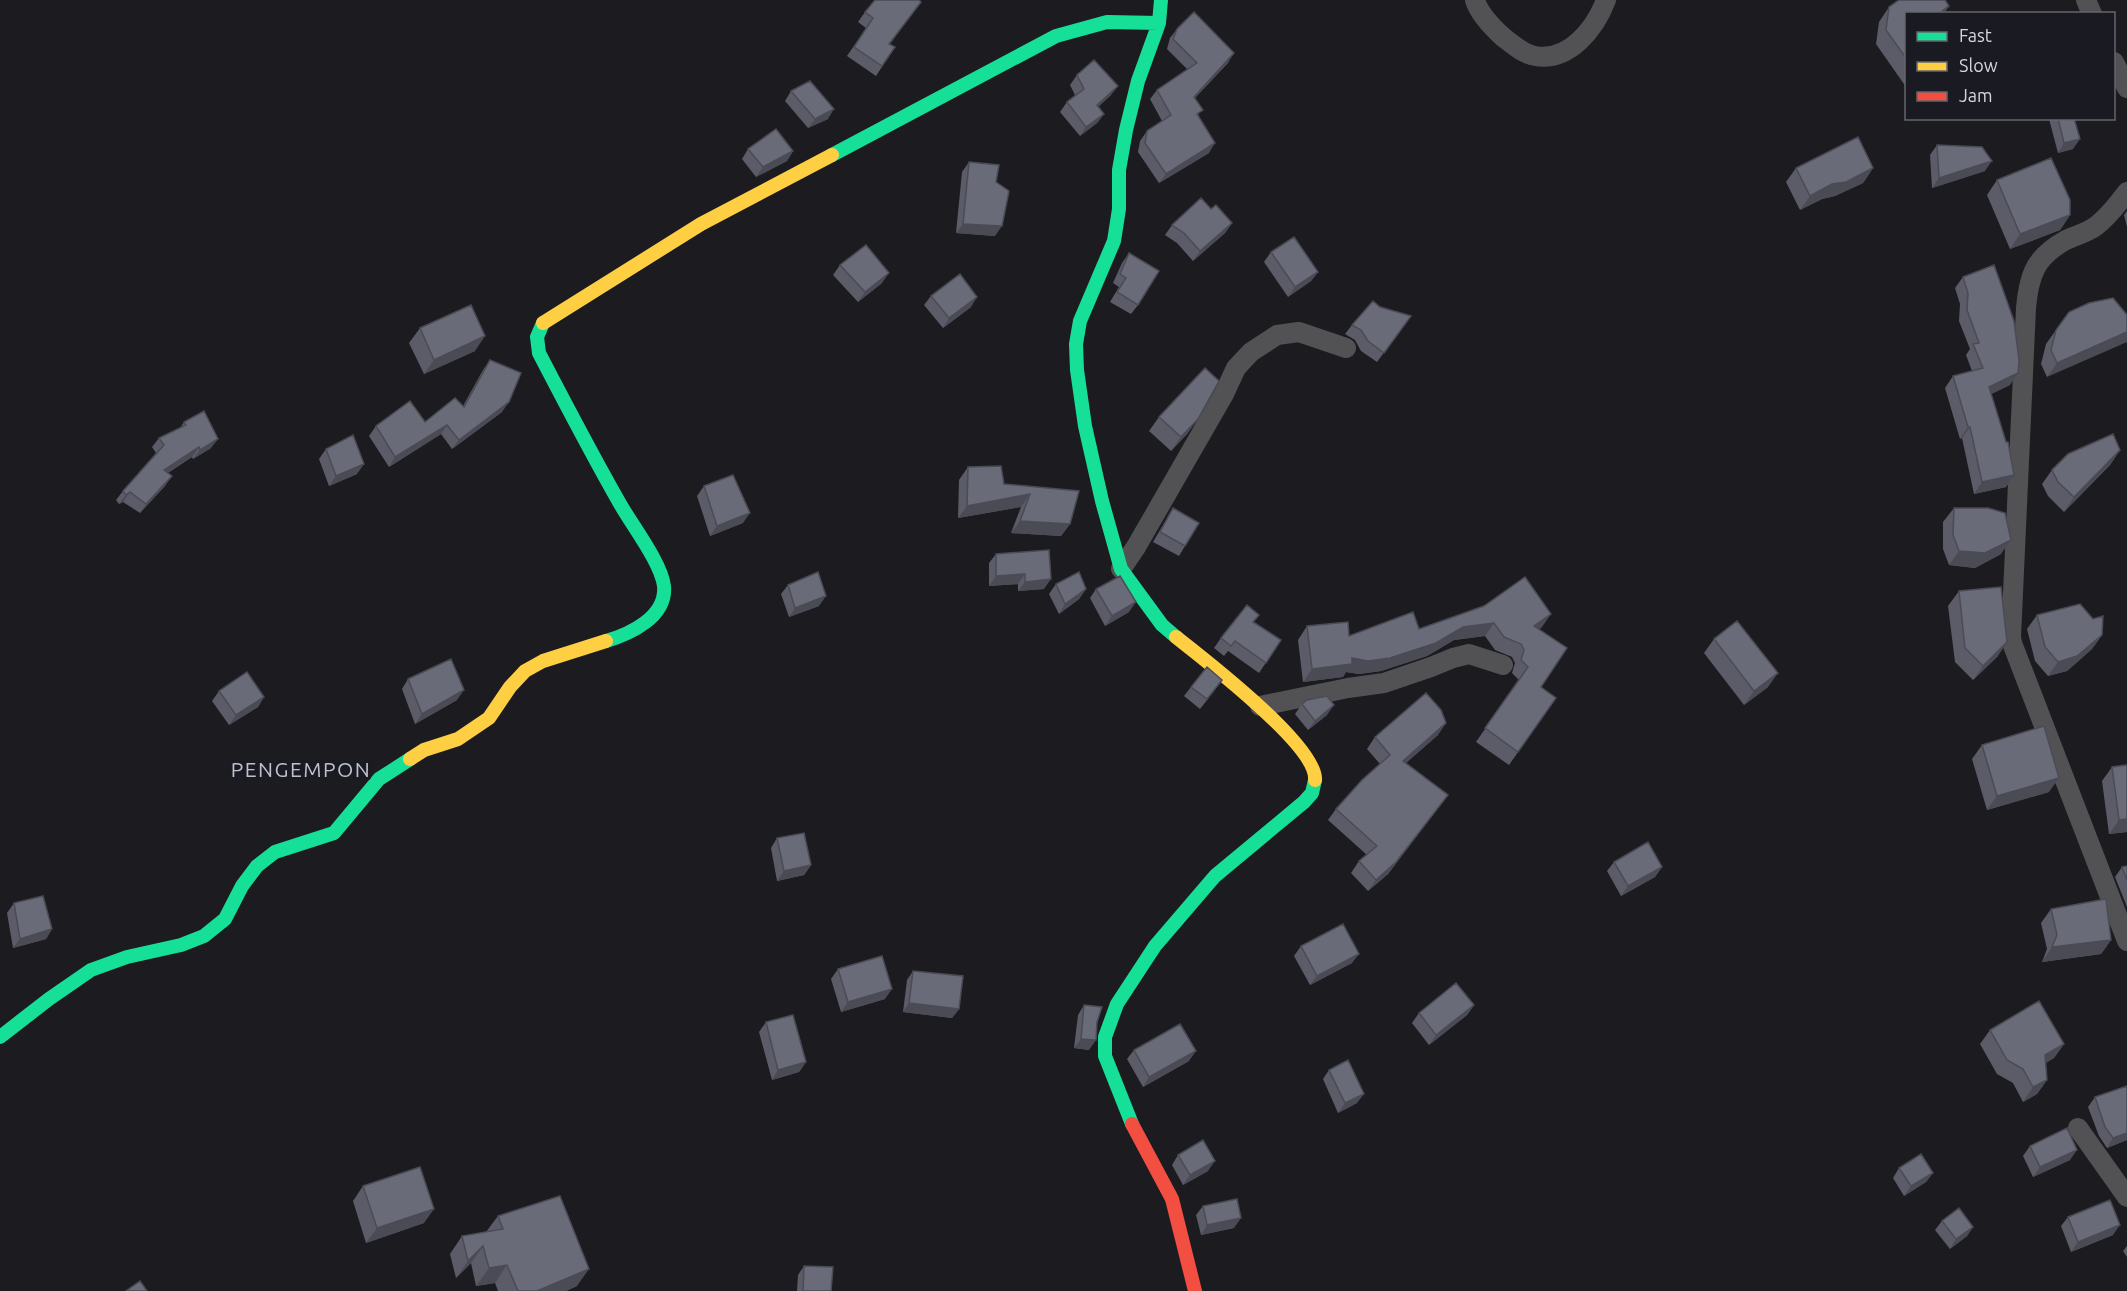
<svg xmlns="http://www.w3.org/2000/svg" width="2127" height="1291" viewBox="0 0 2127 1291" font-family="Ubuntu,sans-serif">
  <rect width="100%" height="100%" fill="#1b1b20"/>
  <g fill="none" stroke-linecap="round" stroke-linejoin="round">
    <!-- street -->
    <path stroke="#525255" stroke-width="20" d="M1475,0C1479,14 1492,27 1503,37C1512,44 1523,54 1535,56C1569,62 1595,29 1606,0
      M2086,0L2092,14
      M2114,62L2127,88
      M2127,192C2118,204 2108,217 2096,226C2087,233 2076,235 2066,240C2035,257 2029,275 2026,308L2011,637L2012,643L2127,941
      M1121,569L1136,547L1224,394L1236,368L1251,352L1277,335L1299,332L1346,348
      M1260,706L1348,688L1384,683L1431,667L1453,658L1469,654L1503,665
      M2078,1128L2127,1197"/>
    <!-- fast -->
    <path stroke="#16e098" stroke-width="14" d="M1161,0L1159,23L1138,81L1126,130L1119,170V209L1114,241L1080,321L1076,344L1077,370L1085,426L1102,501L1121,569L1162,625L1176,637
      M832,155L1056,36L1107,22L1159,23
      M543,323L537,337L539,353C565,403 591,453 619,502C631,524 661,562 664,586C667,617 630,634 606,641
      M0,1037L49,999L91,970L127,957L181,945L204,936L225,919L242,886L257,866L275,852L334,833L379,779L410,759
      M1132,1124L1105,1056V1037L1117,1004L1155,946L1215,876L1304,802L1312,793L1315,780"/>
    <!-- slow -->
    <path stroke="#ffcf43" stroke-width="14" d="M543,323L701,224L832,155
      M1176,637C1204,659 1318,747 1315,780
      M410,759L424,750L458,739L489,718L510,687L525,671L543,661L606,641"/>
    <!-- jam -->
    <path stroke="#f24e42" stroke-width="14" d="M1132,1124L1172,1199L1195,1291"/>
  </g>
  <!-- wall -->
  <path fill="#5b5c68" d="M1889,7L1906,14V87L1876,44L1879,22Z
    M914,11L890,44L895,47L876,76L847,56L866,28L858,22L865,12Z
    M1177,29L1228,63L1195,98L1199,116L1209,153L1159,183L1138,152L1140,141L1147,131L1162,121L1150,99L1157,90L1187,69L1167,49L1170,38Z
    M1077,75L1111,95L1098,107L1104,114L1097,123L1080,136L1060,112L1067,102L1075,95L1070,85Z
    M791,91L828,119L808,128L785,101Z
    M2033,118H2074L2073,149L2058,153L2049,119Z
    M1937,145L1985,171L1932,188L1930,155Z
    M748,149L793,151L787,161L756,177L742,159Z
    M969,162L996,182L995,236L956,233L962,172Z
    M1796,168H1873L1863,183L1835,196L1822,199L1800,210L1786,182Z
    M1997,180L2070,215L2060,230L2010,249L1987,195Z
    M1211,209L1232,223L1225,233L1193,261L1177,243L1165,235L1172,225Z
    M2127,211V227L2124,215Z
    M1271,252L1318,272L1311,281L1288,297L1264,262Z
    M1129,253L1138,305L1131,314L1110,302L1119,287L1113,283L1122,263Z
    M840,265L882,283L858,302L833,275Z
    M1963,277L2010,385L1991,394L2014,475L2006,487L1974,494L1962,438L1960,439L1945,388L1953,376L1972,371L1966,355L1970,349L1959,321L1960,304L1955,288Z
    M931,296L971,307L943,328L924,305Z
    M1380,307L1411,316L1377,362L1361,351L1355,340L1345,334L1352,325Z
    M2127,315L2047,377L2041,364L2046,344L2056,330Z
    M420,328L475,351L424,374L409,343Z
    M490,360L502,412L452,449L441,434L389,467L369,436L376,426L425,422L463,406L483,370Z
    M1159,417L1188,433L1171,451L1149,431Z
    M184,422L211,448L193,459L192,457L168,473L165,486L140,513L123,502L119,504L116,500L123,491L156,453L152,447L159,438L180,428Z
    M326,449L357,474L329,486L319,459Z
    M2120,450L2110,465L2064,512L2048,496L2042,484L2052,470Z
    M968,467L1004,484L1079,491L1070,524L1061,536L1011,533L1021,507L958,518L959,480Z
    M704,486L743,523L710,536L697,496Z
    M1173,508L1185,546L1179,556L1153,542Z
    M1954,508L2001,554L1975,568L1949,565L1943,549V522Z
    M996,554L1044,589L1018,591V584L989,586V563Z
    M1056,584L1086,589L1079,599L1059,614L1049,594Z
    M788,585L819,606L789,617L781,594Z
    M1096,589L1129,612L1105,626L1090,598Z
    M1959,591L2007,642L1997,657L1973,680L1955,662L1948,606Z
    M1484,606L1542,627L1539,629L1541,687L1556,698L1509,765L1476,742L1519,680L1512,673L1515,663L1512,657L1495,650L1485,636L1454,640L1427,656L1381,671L1359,674L1346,672L1343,677L1303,682L1298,640L1307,626L1349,636L1419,629Z
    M1259,615L1254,622L1281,640L1259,673L1228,651L1224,656L1214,648L1221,638Z
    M2037,615L2102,635L2092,649L2067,671L2048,676L2035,661L2027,629Z
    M1714,639L1768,687L1744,705L1704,653Z
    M408,679L457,700L415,724L402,689Z
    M1191,687L1215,690L1200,709L1184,696Z
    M219,691L264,697L258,707L229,725L212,701Z
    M1302,704L1327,715L1308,730L1295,714Z
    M1438,735L1406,763L1448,795L1388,874L1368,891L1351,873L1359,861L1367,855L1328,820L1336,809L1380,764L1367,749L1375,737Z
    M1982,745L2049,792L1987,810L1972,759Z
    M2127,765V832L2109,834L2102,781L2112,767Z
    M777,838L811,865L804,875L777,881L771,848Z
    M1614,862L1662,867L1655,877L1621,896L1607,871Z
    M2127,866V907L2115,877L2122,867Z
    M14,903L52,929L46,939L13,948L7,913Z
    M2051,909L2111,940L2101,954L2042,962L2047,949L2041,923Z
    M1301,946L1352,963L1310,985L1294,956Z
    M838,969L885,999L841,1012L831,979Z
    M913,971L959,1009L952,1018L903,1012L907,980Z
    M1084,1005L1089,1050L1074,1048L1078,1015Z
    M1474,1005L1467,1015L1429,1045L1412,1023L1419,1013Z
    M766,1022L806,1062L799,1072L772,1080L759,1032Z
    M1990,1030L2064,1044L2054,1058L2045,1063L2047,1080L2037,1094L2023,1102L2013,1083L1997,1074L1980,1044Z
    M1134,1050L1189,1061L1143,1087L1127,1059Z
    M1329,1070L1357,1103L1338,1113L1323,1079Z
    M2095,1097L2127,1140L2107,1148L2099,1136L2088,1107Z
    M2030,1146L2070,1160L2033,1177L2023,1156Z
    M1178,1155L1208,1171L1183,1185L1172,1165Z
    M1899,1168L1933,1173L1926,1182L1904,1196L1893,1178Z
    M363,1186L424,1223L366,1243L353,1201Z
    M1203,1206L1234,1228L1201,1235L1196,1215Z
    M498,1216L577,1286L566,1291H498L495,1283L476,1286L471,1263L456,1278L450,1254L462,1236L486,1232Z
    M2068,1217L2113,1235L2071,1252L2061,1226Z
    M1942,1221L1973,1227L1967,1236L1950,1249L1935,1230Z
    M2127,1246V1257L2123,1251Z
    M804,1266L831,1291H797L798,1275Z"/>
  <!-- shaded-wall -->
  <path fill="#4a4b55" d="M1949,6L1944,14H1938Z
    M1234,53L1228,63L1187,106L1194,97Z
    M1118,86L1111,95L1090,114L1097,105Z
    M834,109L828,119L808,128L815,119Z
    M1104,114L1097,123L1080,136L1086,127Z
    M2034,118H2050L2049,119H2034Z
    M2080,139L2073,149L2058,153L2064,143Z
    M1215,143L1209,153L1159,183L1166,174Z
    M793,151L787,161L756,177L763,167Z
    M1992,161L1985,171L1932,188L1939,178Z
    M1873,168L1863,183L1835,196L1822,199L1800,210L1810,196L1832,184Z
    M2070,215L2060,230L2010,249L2020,234Z
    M1232,223L1225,233L1193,261L1200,251Z
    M963,224L1002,226L995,236L956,233Z
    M1318,272L1311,281L1288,297L1295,287Z
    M889,273L882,283L858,302L865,292Z
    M977,297L971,307L943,328L949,318Z
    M2127,332V342L2047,377L2057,363Z
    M485,336L475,351L424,374L434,360Z
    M2018,373L2010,385L1981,399L1989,387Z
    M509,402L502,412L452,449L459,440Z
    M1198,419L1188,433L1171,451L1181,437Z
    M447,425L441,434L389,467L395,457Z
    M1968,427H1970L1962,438L1960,439Z
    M218,439L211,448L193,459L200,450Z
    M199,447L192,457L157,480L164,470Z
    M2120,450L2110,465L2064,512L2074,497Z
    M364,464L357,474L329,486L336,476Z
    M2014,475L2006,487L1974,494L1982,482Z
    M172,476L165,486L140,513L146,504Z
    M130,492L123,502L119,504L126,495Z
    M1030,494L1021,507L958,518L967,506Z
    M750,513L743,523L710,536L717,526Z
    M1020,521L1070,524L1061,536L1011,533Z
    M2011,540L2001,554L1975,568L1949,565L1959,551Z
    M1025,574L1018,584L989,586L996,576Z
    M1051,579L1044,589L1018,591L1025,582Z
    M1086,589L1079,599L1059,614L1065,604Z
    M826,596L819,606L789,617L795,608Z
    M1136,602L1129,612L1105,626L1112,616Z
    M1551,614L1542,627L1525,639L1534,626Z
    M1494,623L1485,636L1454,640L1427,656L1381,671L1359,674L1346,672L1343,677L1303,682L1312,669L1463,627Z
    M2102,635L2092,649L2067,671L2048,676L2058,662Z
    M2007,642L1997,657L1973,680L1983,666Z
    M1778,673L1768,687L1744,705L1754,691Z
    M464,690L457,700L415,724L422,714Z
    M264,697L258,707L229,725L236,715Z
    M1334,705L1327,715L1308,730L1315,721Z
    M1446,723L1438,735L1395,772L1403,761Z
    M2059,778L2049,792L1987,810L1997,796Z
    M1448,795L1388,874L1368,891L1376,880Z
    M2127,819V832L2109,834L2119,820Z
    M811,865L804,875L777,881L784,871Z
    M1662,867L1655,877L1621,896L1628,886Z
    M52,929L46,939L13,948L20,939Z
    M2111,940L2101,954L2042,962L2052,947Z
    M1359,954L1352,963L1310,985L1317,976Z
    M892,989L885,999L841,1012L848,1002Z
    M909,1003L959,1009L952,1018L903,1012Z
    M1474,1005L1467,1015L1429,1045L1436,1035Z
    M1081,1039L1096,1040L1089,1050L1074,1048Z
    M2064,1044L2054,1058L2035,1070L2045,1055Z
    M1196,1051L1189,1061L1143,1087L1149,1077Z
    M806,1062L799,1072L772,1080L778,1070Z
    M2047,1080L2037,1094L2023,1102L2033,1087Z
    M1364,1094L1357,1103L1338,1113L1345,1103Z
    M2127,1133V1140L2107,1148L2113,1138Z
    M2077,1150L2070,1160L2033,1177L2040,1167Z
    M1215,1161L1208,1171L1183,1185L1190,1175Z
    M1933,1173L1926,1182L1904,1196L1911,1186Z
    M434,1209L424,1223L366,1243L377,1228Z
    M1241,1218L1234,1228L1201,1235L1207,1225Z
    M2120,1225L2113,1235L2071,1252L2078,1242Z
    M1973,1227L1967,1236L1950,1249L1956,1239Z
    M483,1246L471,1263L456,1278L468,1261Z
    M507,1265L495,1283L476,1286L489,1268Z
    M589,1269L577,1286L566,1291H537Z"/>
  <!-- building -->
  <path fill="#6a6b79" stroke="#4a4b55" stroke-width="1.5" d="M875,0H919L921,2L889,44L895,47L882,66L854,47L873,18L865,12Z
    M1899,0H1945L1949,6L1938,14H1906V58L1886,30L1889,7Z
    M1194,12L1234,53L1194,97L1203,110L1197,114L1215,143L1166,174L1145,143L1147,131L1171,115L1157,90L1197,63L1173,39L1177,29Z
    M1094,60L1118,86L1097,105L1104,114L1086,127L1067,102L1084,89L1077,75Z
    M810,81L834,109L815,119L791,91Z
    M2058,118H2074L2080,139L2064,143Z
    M776,129L793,151L763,167L748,149Z
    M1858,137L1873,168L1846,182L1832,184L1810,196L1796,168Z
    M1937,145L1982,147L1992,161L1939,178Z
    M2051,158L2070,200V215L2020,234L1997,180Z
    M969,162L999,165L996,182L1009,191L1002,226L963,224Z
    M1201,198L1211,209L1216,205L1232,223L1200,251L1184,233L1172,225Z
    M1294,237L1318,272L1295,287L1271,252Z
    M866,245L889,273L865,292L840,265Z
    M1129,253L1159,271L1138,305L1117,292L1126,278L1120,274Z
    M1994,265L2014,321L2019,360L2018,373L1989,387L2006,442H2008L2014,475L1982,482L1970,427H1968L1953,376L1983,368L1973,344L1979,343L1967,310L1968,293L1963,277Z
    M960,274L977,297L949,318L931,296Z
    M2113,298L2127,315V332L2057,363L2051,350L2056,330L2069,312L2089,303Z
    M1373,301L1380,307L1411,316L1384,353L1368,341L1361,330L1352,325Z
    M471,305L485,336L434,360L420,328Z
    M490,360L521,373L509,402L459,440L447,425L395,457L376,426L410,401L425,422L455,398L464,407Z
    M1205,368L1219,381L1198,419L1181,437L1159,417Z
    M204,411L218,439L200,450L199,447L164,470L172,476L146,504L130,492L126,495L123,491L164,445L159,438L186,425L184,422Z
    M2113,434L2120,450L2074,497L2058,482L2052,470L2068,454Z
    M353,435L364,464L336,476L326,449Z
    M1001,466L1004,484L1079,491L1070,524L1020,521L1030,494L967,506L968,467Z
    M733,475L750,513L717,526L704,486Z
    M1173,508L1199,523L1185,546L1160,532Z
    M1954,508H1988L2005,513L2011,540L1985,553L1959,551L1953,535Z
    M1049,550L1051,579L1025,582V574L996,576V554Z
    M818,572L826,596L795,608L788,585Z
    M1079,572L1086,589L1065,604L1056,584Z
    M1120,576L1136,602L1112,616L1096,589Z
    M1525,577L1551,614L1534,626L1567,648L1541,687L1556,698L1518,752L1485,728L1528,667L1521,660L1524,650L1521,644L1504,637L1494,623L1463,627L1436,643L1390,658L1368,661L1352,658V664L1312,669L1307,626L1348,622L1349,636L1413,612L1419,629L1484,606Z
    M2001,587L2007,642L1983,666L1965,648L1959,591Z
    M2080,604L2093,619L2103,616L2102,635L2077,656L2058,662L2045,647L2037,615Z
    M1247,605L1259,615L1253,622L1281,640L1266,663L1235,641L1231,646L1221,638Z
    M1737,621L1778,673L1754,691L1714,639Z
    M451,659L464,690L422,714L408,679Z
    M1207,667L1222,680L1207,699L1191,687Z
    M247,672L264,697L236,715L219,691Z
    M1426,693L1441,710L1446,723L1403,761L1448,795L1396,862L1376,880L1359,861L1377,846L1336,809L1362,780L1390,755L1375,737Z
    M1327,696L1334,705L1315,721L1302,704L1307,700Z
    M2044,726L2059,778L1997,796L1982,745Z
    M2127,765V819L2119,820L2112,767Z
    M804,833L811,865L784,871L777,838Z
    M1648,842L1662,867L1628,886L1614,862Z
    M2127,866V880L2122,867Z
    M43,896L52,929L20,939L14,903Z
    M2106,899L2111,940L2052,947L2057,935L2051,909Z
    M1343,924L1359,954L1317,976L1301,946Z
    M882,956L892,989L848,1002L838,969Z
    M913,971L963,976L959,1009L909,1003Z
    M1456,983L1474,1005L1436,1035L1419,1013Z
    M2039,1001L2064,1044L2045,1055L2047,1080L2033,1087L2023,1069L2007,1060L1990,1030Z
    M1084,1005L1102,1007L1097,1022L1096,1040L1081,1039Z
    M793,1015L806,1062L778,1070L766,1022Z
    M1180,1024L1196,1051L1149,1077L1134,1050Z
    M1348,1060L1364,1094L1345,1103L1329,1070Z
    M2127,1086V1133L2113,1138L2105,1127L2095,1097Z
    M2067,1128L2077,1150L2040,1167L2030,1146Z
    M1203,1140L1215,1161L1190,1175L1178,1155Z
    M1921,1154L1933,1173L1911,1186L1899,1168Z
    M420,1167L434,1209L377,1228L363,1186Z
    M560,1196L589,1269L537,1291H518L507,1265L489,1268L483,1246L468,1261L462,1236L503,1229L498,1216Z
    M1237,1199L1241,1218L1207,1225L1203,1206Z
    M2110,1200L2120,1225L2078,1242L2068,1217Z
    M1959,1208L1973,1227L1956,1239L1942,1221Z
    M804,1266L833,1267L831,1291H803Z
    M140,1281L147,1291H126Z"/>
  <g text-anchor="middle" stroke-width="6" stroke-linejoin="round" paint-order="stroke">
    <!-- quarter labels -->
    <g font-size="21" letter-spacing="1.5" fill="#bfc1cb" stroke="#191a22">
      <text x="301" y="777">PENGEMPON</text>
    </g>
  </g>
  <!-- legend -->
  <rect x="1905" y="12" width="210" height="108" fill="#191a22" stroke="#65666c" stroke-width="1.5"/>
  <rect x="1917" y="32" width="30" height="9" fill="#16e098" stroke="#65666c" stroke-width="1.5"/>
  <text x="1959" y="42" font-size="18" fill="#d6d7dc">Fast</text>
  <rect x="1917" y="62" width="30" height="9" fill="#ffcf43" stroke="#65666c" stroke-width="1.5"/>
  <text x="1959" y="72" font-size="18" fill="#d6d7dc">Slow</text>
  <rect x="1917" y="92" width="30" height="9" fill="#f24e42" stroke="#65666c" stroke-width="1.5"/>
  <text x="1959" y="102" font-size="18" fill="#d6d7dc">Jam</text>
</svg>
